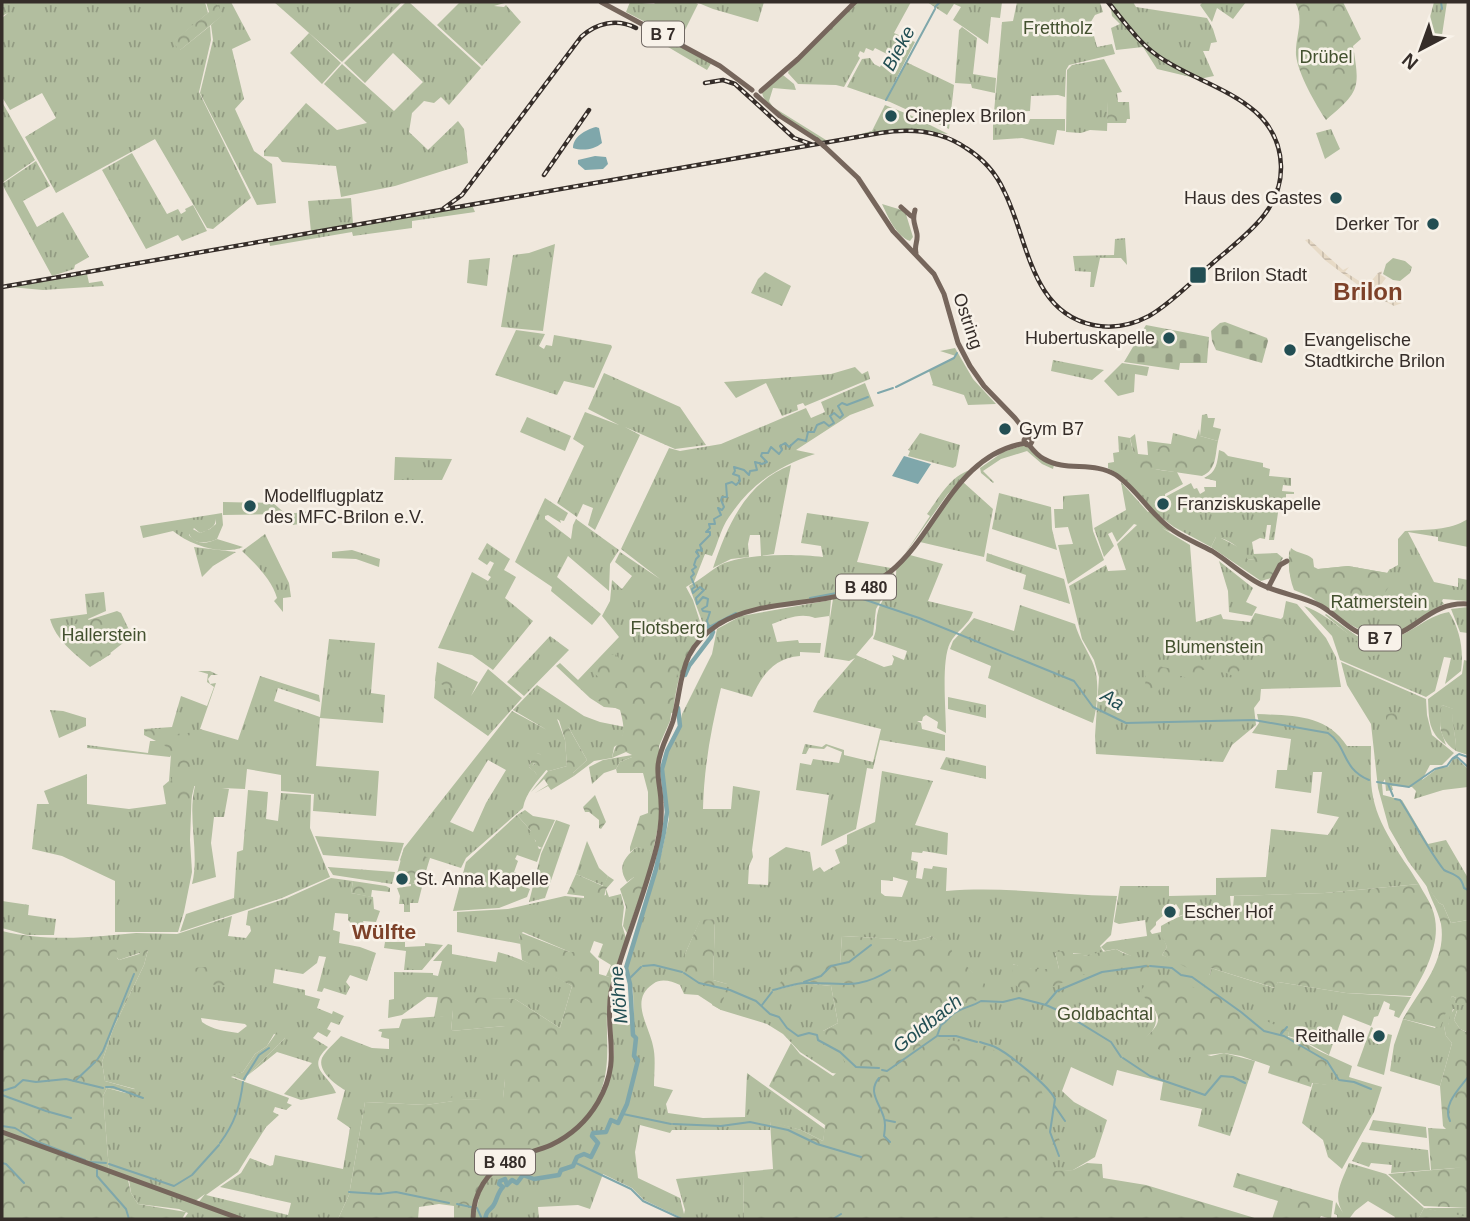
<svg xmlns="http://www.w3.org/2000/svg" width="1470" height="1221" viewBox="0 0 1470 1221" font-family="Arial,sans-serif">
  <defs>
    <pattern id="grass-tufts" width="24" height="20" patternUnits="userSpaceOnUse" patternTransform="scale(1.75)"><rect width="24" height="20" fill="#b2be9f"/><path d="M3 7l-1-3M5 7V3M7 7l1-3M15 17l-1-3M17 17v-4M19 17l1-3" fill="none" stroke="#929b82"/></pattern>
    <pattern id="forest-crowns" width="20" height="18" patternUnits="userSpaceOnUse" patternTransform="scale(1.75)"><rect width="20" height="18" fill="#b2be9f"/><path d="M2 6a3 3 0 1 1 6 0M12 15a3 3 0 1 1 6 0" fill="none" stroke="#929b82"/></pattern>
    <pattern id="cemetery-stones" width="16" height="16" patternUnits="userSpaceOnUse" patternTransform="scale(1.75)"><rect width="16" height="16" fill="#b2be9f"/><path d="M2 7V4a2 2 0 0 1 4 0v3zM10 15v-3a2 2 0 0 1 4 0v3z" fill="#929b82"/></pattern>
    <pattern id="plaza-grid" width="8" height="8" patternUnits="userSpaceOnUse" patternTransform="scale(1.75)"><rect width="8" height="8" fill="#e7dac6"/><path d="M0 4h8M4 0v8" fill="none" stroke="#c7bbaa"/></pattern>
  </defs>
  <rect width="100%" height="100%" fill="#f0e8dd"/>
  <!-- grass -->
  <path fill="url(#grass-tufts)" fill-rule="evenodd" d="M2,2H205L208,13L174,41L180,50L210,26L211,40L199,92L251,198L213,229L207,228L155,139L56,193L25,137L56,118L42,93L10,110L2,97V18L8,13L2,16Z
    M216,2H231L251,40L232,49L244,99L235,109L254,151L272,164L276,203L257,205L200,93L213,40L211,25L222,15Z
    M274,2H402L342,62Z
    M406,2H409L481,68L449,105L441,97L434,103L424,101L412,113L409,132L428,150L458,121L464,129L468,163L395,186L341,197L336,166L282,162L278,157L264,156V151L306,103L337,130L367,123L324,84L342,64L394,111L423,82L393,53L365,83L344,63Z
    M460,2H508L494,6L504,7L506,5L521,22L482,66L437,25Z
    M630,2L654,4L656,2H694L698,4L680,40L626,12Z
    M696,2H764L758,22L713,9Z
    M857,2H911L894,33L915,42L887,97L906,62L954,85L949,129L890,102L847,87L862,59L870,58L874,64L880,67L887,54L875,48L873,51L866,48L864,53L860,51L858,56L860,58L844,87L836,85L798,84L788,73L789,70Z
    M927,2H1002L1000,18L991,17L988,44L953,20L961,7L954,4L947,15Z
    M1017,2H1100L1103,12L1095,15L1089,25H1091L1097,47L1112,44L1115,54L1069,65L1066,70L1065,97L1058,95L1031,96L1030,111L994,112L1002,22L1013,21Z
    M1110,2H1133L1136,7L1207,18L1213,29L1217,42L1211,43L1209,51H1203L1214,76L1199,79L1157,69L1143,47L1116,50L1111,28L1120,24L1112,16Z
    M1203,2H1246L1233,19L1217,8L1212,22L1200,5Z
    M1434,2H1447L1442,35L1422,48L1420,40L1427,29Z
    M962,27L977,38L973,74L996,78L995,93L972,88L971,84L955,83L959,30Z
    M650,28L712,62L707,70L646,34Z
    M309,33L341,63L322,84L290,53Z
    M1104,59L1122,92L1117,93L1118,102H1108L1107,131L1090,130L1081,133L1066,132L1067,70L1072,65Z
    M783,75L794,84L796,90L773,88L769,101L773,107L826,140L822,143C806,133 766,111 762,93Z
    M2,102L35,160L2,183Z
    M885,105L910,115L948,134L904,130L857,137V135L872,131Z
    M1030,119H1065V131L1057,130L1054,145L1022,138L993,140V123L1028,124Z
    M1331,129L1340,149L1325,159L1316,133Z
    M132,153L167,214L178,209L181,214L186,211L185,209L193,205L207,231L182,241L178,235L146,249L102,170Z
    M36,161L50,186L23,201L37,227L63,212L89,257L75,265L74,269L52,276L2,184Z
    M351,198L353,224L311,232L308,201Z
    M472,205L475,212L412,221V228L353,236L352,232L270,246L269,241Z
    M1125,238L1127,265L1121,258H1100L1094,287H1090L1091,272L1075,271L1073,256L1114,255L1115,239Z
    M555,244L543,331L501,327L513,255L529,253Z
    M490,258L487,286L467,283L469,260Z
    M1393,258L1405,261L1412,267L1410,273L1400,281L1393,280L1383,274L1386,264Z
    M765,272L791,286L782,306L751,293L758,279Z
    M87,274L89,283L102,281L104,286L43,290L10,287Z
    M516,330L545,334L539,346L544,349L546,345L552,346L554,335L611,345L612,347L594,388L564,381L557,395L495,375Z
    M955,348L973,379L996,404L968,405L964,395L932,385L933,384L929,371L956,356L940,351Z
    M1053,360L1104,370L1092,380L1051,371Z
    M1122,363L1149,367L1147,376L1135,374L1134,392L1118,396L1104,381Z
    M855,367L862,374L868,371L870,379L805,406L803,403L797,405L798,410L782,416L766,383L736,398L724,382L831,374Z
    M604,373L680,407L706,445L675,449L625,427L640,435L595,530L588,525L593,508L583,504L577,517L557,503L584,446L573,439L585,412L619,425L588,409Z
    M865,383L874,406L850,415L796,450L815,454C778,466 751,484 729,517C721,528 718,543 712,556L705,554L694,582L686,587L693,600L704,634C681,666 678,674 673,713L604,707L590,698L556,666L560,663L578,680L619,637L602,616L610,601L612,580L622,589L632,576L615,562L620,552L660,579L621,549L669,448L680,451L721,444L806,408L811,418L825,412L821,402Z
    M1207,414L1208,418H1215L1213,427L1221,429L1218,441L1200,436L1202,415Z
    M527,417L571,436L565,451L520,432Z
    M920,433L960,445L956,466L953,468L908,456L910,451L908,450Z
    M1118,436L1130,438C1135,469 1150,469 1177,472L1183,484L1165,494V497L1191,483L1194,489L1197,488L1200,494L1205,491L1204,487H1216V481L1204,478C1217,472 1217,463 1219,450L1224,452L1228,456L1263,463V467L1270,469L1269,476L1291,478V486L1283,485L1282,491L1294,492V494H1286V506H1279L1274,540H1269L1271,525H1267L1265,539L1260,538L1252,542L1255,560L1246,559C1241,547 1228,539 1216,537L1211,547L1174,527L1158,515L1170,532L1162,528L1190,545L1196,622L1221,614L1223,619L1250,622L1255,613L1281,619L1283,617L1286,601L1297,604L1326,638L1336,657L1341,687L1261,689L1260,700L1254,708L1256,725L1232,745L1223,762L1096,754L1095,736L1099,677L1094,660L1082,639L1069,586L1106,565L1108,571L1126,570L1117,544L1137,525L1134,524L1117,542L1112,532L1108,534L1114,546L1104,557L1094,528L1126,510L1121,482L1148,512L1152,509L1118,474L1108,468V463L1114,462L1113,453L1119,452Z
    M1025,445L1054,465L1053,469L1042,464L1027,451L1001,459L983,471L994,482L993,483L981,473L980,468L1003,452Z
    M395,457L452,459L442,480H394Z
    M791,465L774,554L761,556L760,535H750L748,544L749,557L731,559L713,568C727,526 746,482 791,465Z
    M970,470L947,495L904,555L930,516L927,514C939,498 949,477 970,470Z
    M963,482L993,509L984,557L920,542L910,555L943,564L928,601L973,612C969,625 956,631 950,643C941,661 946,711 946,733L937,728L938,722L926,715L923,717L922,721H917L921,723L922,729L945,735V751L880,740L873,769L867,768L856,829L821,846L829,795L796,790L800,763L811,765L813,759L839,763L842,752L827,746L824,749L809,748L806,754H802L805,744L822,747L826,744L844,750V755L873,762L881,729L813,712L818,701L855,658L849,661L824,657L833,599L751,611L706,632L689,586C700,580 710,571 720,565C745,553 796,554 823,557L821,546L801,543L807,513L869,522L857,562L891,568L895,576L876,609L873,635L856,655L884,667L892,665L894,659L892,655L904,660L907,651L873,639C878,629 875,621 878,611C882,596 898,585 896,569Z
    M999,493L1051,507L1052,529L1057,550L992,529Z
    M1089,494L1093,531L1104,560L1068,584L1058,545L1073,544L1068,527L1055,528L1054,509H1063V496Z
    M545,498L568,513L564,521L560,520L561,523L548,515L545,516V519L571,539L573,525L576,519L619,550L610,564L609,591L568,556L557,577L601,614L592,625L551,591L552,587L515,562Z
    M321,510L322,520L293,525L287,514Z
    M216,514C217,527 211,529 200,533L194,528L189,535C197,545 206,544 217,539L243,547C222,556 190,545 173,531L143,538L140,526Z
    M1468,519V547L1438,541V537L1408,532L1434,582L1458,587V578L1468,580V601L1443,599L1442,601L1444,604C1427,611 1411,630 1392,634C1385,635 1369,633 1361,630C1346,624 1298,590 1291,577C1288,570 1289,558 1289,550L1293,562L1316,581L1318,569L1348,566L1388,573L1389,570L1398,565V539L1405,531C1429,529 1448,531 1468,519Z
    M265,534L289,583L291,597L283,598V612L274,601L277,598C272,580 256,564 242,551Z
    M487,543L510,559L504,570L516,577L505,598L533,621L493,670L472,655L438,648L472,572L488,581L491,577L488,575L494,563L490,561L487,565L478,559Z
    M194,547L236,552L213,566L202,577Z
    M352,550L380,559L379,567L356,559L332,558V552Z
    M987,553L1064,579L1070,604L1023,589L1026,575L986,561Z
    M1219,561L1253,588L1246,602L1257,607L1252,616L1229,612L1228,591Z
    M104,592L106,611L88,619L111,654L90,667C74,653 56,640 50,619L87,614L85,594Z
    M831,600L829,622V616L815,618C801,612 785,619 772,624L777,642L798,640L799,643H821L820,653L800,652V656C774,658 762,675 752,697L721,688C711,729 704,767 703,809H731L733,786L760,791L752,850L753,857L749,866L748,884L768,885L769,858L786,847L810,852L813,871L820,867L824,872L840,863L835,850L847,844V835L875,822L882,771L933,781L915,825L948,833L947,855L923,851L922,853L912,852L911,860L918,862L916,878L922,879L924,868L932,869L933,866L947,868L946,891C1003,886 1060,895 1117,896L1111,935L1100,946L1104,953L1083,956L1082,954L1055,952L1059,969C1044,971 1027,970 1013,964V980L1105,965L1131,956L1116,949L1105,951L1101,947L1107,942L1147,936L1145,920L1119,924L1114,922L1120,886H1169V896L1216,895V878L1266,877L1271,829L1328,835L1339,817L1317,813L1322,772H1313L1311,793L1275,788L1277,770H1287L1291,739L1252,733L1259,723L1257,714C1293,716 1326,714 1347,746H1371C1371,760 1370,776 1372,791C1377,827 1401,854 1419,884L1325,893L1230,896L1231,907L1200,909L1179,916L1180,910L1176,904L1156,922V925L1150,931L1152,934L1161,932L1167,947L1162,955L1210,975L1211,968L1274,988L1278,982L1346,993L1411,997L1399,1018L1394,1016L1395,1011L1389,1009L1390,1004L1384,1001L1378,1016L1374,1017L1371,1026L1343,1015L1329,1055L1302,1040L1288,1036L1289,1031L1286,1036L1352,1066L1349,1077L1382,1087L1374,1112L1342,1169L1328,1157L1323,1140L1302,1123L1313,1083L1330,1085L1151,1000C1157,1015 1160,1026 1146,1037L1211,1056L1224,1053L1255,1061L1230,1136L1198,1126L1202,1109L1160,1100L1163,1082L1117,1070L1113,1086L1071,1067L1062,1091L1074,1102L1107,1120L1095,1157L1073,1170L1055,1172L858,1077L832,1073L800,1052L783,1034L767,1024L721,1010L698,995L684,994L680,985C671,981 661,978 653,984C629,1000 649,1025 653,1046C656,1058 654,1073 654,1086L673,1090L666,1104L668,1113L703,1118L745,1117L747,1073L825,1129L823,1141L801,1130L770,1122V1130H672L670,1133L640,1125L635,1152L638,1178L680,1198L684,1214L685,1210L676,1179L743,1172L744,1219H684L644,1200L632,1188L603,1174L590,1209L578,1205L538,1207L539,1219H474L481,1190L495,1171L597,1107L614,1054L612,1024L634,1023L633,991L627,968L662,851L669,819L663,775L665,757L678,732L682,714L712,654L717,629L741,616ZM893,877L908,881L902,897L885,896L881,893V880L893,881ZM715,919L713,980L727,984L710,982L685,964V954L700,921ZM842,936L896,939C905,944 921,940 932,936L973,973L828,1040L823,1031L838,1023L831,986L803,983L776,990L840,964Z
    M1020,605L1075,624C1079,638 1086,648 1092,661C1100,678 1098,704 1093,723L988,678L991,666L950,649L953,641L974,618L1014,631Z
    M1304,606C1335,617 1350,642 1383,653V640C1409,638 1424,616 1449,612C1460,629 1464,651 1461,671L1445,684L1451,658L1444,657L1435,691L1426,697L1340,660L1332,636Z
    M1468,607V633L1460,632L1451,609Z
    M550,636L569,650L524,696L507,682Z
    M329,639L375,643L371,693L385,695L383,723L320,718L316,766L379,771L376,816L313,811L314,794L281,791V775L247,769L245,789L222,788L229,789L224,817H214L211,843L216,877L192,884C200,853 187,818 195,786H192L190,840L192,872L184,912L178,932H115V881L62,856L32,849L37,804H49L44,791L87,774V804L129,809L166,804L163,786L169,781L171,755L170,757L87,748V745L148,753L150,741H156L144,735V729L172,727L181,696L207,706L214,687L207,682L208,674L198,671H210L218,675H211L208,679L210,684L216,683L200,729L238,740L260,676L319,695L320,702L278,688L274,701L320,717Z
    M1464,660L1468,661V755L1456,751C1457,737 1450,722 1453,709L1442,705L1440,728L1446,745C1428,732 1429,719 1428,699L1462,674Z
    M437,662L478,682L471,696L488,669L522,698L488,736L434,698Z
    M1341,662L1426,699L1427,715L1432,735L1454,753L1442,765H1430L1422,780L1438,768L1448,767L1453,759L1457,758L1468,769V787L1443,790L1414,799L1416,791L1412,787L1392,786L1393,790L1386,791L1385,779L1382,784L1383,795L1402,800L1428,844L1446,840L1468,878V920L1451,923L1443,905L1439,903L1408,861L1389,828L1378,788L1371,724L1347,685Z
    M537,685L584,716L600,722L625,727L621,742L614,747L612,758L594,761L574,776L572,774L587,760L569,728L557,719L565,740L567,766L549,771L540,754L533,753L529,767L537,775L531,767L535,763L547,769C537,782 526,792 523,808L466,858L461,868L430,858L423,881L412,884L423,883L418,903H410V912H404V904H399L400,896L397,888L411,886V884H407L406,876L401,875L404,865L400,860L404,848L512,711L547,730L513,710ZM488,760L506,770L486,803L473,832L450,822Z
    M948,697L986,705V718L948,709Z
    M50,710L63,711L86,718V726L59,738Z
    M632,755V757L620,762L616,769L604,773L592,784L589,767L603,760Z
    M946,757L986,766V779L940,769Z
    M248,790L268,792L266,819L278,821L281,793L311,795L310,828L330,877L282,898L180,932L186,914L234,898L237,852L243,850Z
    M517,815L531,831L539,849L542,848L537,862L517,855L515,859L518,861L514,872L525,876L523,886L530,889L527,897L499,908L453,911L466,862Z
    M556,820L570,825L545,898L529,902L541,854Z
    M315,836L404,843L398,861L323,855Z
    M587,841L599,868L608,876L604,886L576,874Z
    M637,847L649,849L652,856L647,877H634L627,882C616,866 626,856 637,847Z
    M328,867L395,872L392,884L333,875Z
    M331,878L353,881L351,893L373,897L374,909L380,911L376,922L363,921L365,926L364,936L348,920V914L335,913L333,930L340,932L339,943L360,947L376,953L367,981L350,975L346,982L350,987L346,995L324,988L322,992L317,991L326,957L319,956L317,963L303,974L275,969L273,983L305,990V995L320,999L317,1008L332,1014L333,1011L344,1016L339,1025L331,1022L327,1029L331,1031L327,1037L318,1032L313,1038L328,1047C305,1069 329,1074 336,1093L301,1100L284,1094L312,1063L277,1052L247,1076L285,1038L274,1034L267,1046L255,1054L243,1072L231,1077L289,1098L287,1103L292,1105L286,1110L275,1107L273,1112L279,1115L266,1127L238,1172L206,1195L288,1215L291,1203L220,1187L241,1173L250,1158L270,1166L273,1165L275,1155L343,1169L350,1128L337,1119L345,1090C336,1085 317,1071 322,1058C326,1050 336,1042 341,1036L372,1048L389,1049V1039L381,1037L382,1032L378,1031L380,1029L399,1028L402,1019L444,1016V1010H453L451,1031L505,1026V1079L503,1099L461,1100L426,1105L365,1102L349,1195L338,1219H246L198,1203L205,1194L194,1202L109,1170L103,1096L107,1088L126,1093L135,1089L105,1081L102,1062L113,1029L144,965L148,950L119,960L103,940V936L136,933L177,934L232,916L228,936L246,938L251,931L250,926L246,925L248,911L287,898ZM201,1018L245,1024L247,1026L238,1033C225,1031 213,1030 202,1022Z
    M606,889L609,897L621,894L624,907L622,925L626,938L613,978L606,976L611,965L598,957L603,944L594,941L590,952H570L523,932L519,935L521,944L457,932V912L508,909L565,896L584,898V900L606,895Z
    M2,901L29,905L28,915L56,919L54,935H27L2,928Z
    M385,942H405V947L425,946V943L443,945L422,970H404L406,951L384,948Z
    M448,944L452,945V954L496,962L498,952C525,959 548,972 572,986L560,1028L515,999L427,997L402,1015L388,1018L389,1000L394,999V972L433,973V975L438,976L442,961H433Z
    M1452,996L1456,998L1454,1004L1468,1005L1467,1032L1460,1029L1454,1020L1457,1011L1453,1009L1448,1026H1444L1446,1036L1452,1043L1440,1086L1390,1071L1394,1045L1403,1019L1435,1028Z
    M1371,1027L1373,1028L1369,1038L1384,1043L1388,1034L1392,1035L1384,1075L1357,1066Z
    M1373,1120L1426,1127L1427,1138L1369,1130Z
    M1362,1142L1428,1150L1430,1170L1391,1173L1392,1165L1371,1163L1369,1167L1352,1161Z
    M1349,1163L1386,1174L1424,1208H1468V1219L1424,1208L1418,1219H1394L1395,1217L1368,1201L1355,1211L1349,1219H1337V1215L1334,1214L1336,1202L1343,1213C1332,1196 1342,1181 1349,1163Z
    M129,1180L239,1219H184L188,1213L179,1209L138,1204L131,1193Z"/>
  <!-- forest -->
  <path fill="url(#forest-crowns)" d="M206,2H216L223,15L179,51L173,41L209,12Z
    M1030,2H1044L1037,13L1035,25L1018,26L1015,23L1016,15L1031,13Z
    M1295,2H1343L1361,39L1353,46C1360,89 1360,91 1326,120C1316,105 1298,74 1296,55C1295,36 1305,20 1295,2Z
    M1108,102H1129L1130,119H1127L1126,123H1107Z
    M882,204L905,211L913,237L910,241C896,236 888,217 882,204Z
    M1199,429L1200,436L1218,441C1215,454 1217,470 1202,476L1147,468L1138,470L1130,438L1135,434L1138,454L1148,455L1147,441L1171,444L1173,433L1196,439Z
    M222,513L223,525L217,539C204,545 187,544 189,527L200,533L210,529L216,524V514Z
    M1218,530L1221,532V538L1242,549L1245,548L1247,559L1254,560L1253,554L1277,553L1283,558L1271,578L1261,581L1211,547L1216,537L1214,533Z
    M1291,548C1298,554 1307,553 1313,559L1314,567L1318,569L1348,566L1387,573L1390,569C1391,576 1391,585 1386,591C1380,600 1333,597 1321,596L1318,600L1294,590C1289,577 1287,561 1291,548Z
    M117,611L121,613L132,636L100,661L87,656L90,644L61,636L63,628Z
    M1326,614L1357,636L1383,640V653L1370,657L1363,652L1364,647L1325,615Z
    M1284,623L1292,628L1287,635L1283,648L1273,649L1266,647L1263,639L1267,627L1282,628Z
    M685,642L692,645L677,674L670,721L659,746V822L652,856L649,850L637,847L630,852V847L640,816L648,813V792L643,773H617L616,769L620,762L632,757V755L626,752L612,758C618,733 629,742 620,710L594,699L605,683L594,673L593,668L603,657L615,654L626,665L634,659L643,667L668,661L676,662Z
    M1216,658L1232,662L1240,658V670L1233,676L1224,672L1218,673L1209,668L1197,672L1190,680L1182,676L1167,677L1160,687L1155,700L1148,704L1144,702L1146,672L1151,669L1145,664V661L1149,659C1170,678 1192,663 1216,658Z
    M436,672L459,678L474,689L470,696L457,692L435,681Z
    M1442,705L1454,709C1450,721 1457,738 1456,751C1439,740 1438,724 1442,705Z
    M1395,713L1401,715L1405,720L1401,723L1404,730L1398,736L1388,730L1381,721L1386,720V714Z
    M558,717L566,723L587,760L573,773L574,776L551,790L548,786L535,793L548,785L544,779L531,792L548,771L534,763L532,767L539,779L529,767L531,761L525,758L528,750L548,757L549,771L567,766L565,740Z
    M169,728L176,729L177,734L198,732L183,740L195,783L191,800L168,804L165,786L172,780C173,767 174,753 163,744C156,738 150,737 144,730Z
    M595,795L606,822L601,829L599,828V820L589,812H585L583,807Z
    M525,810L533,816L555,820L542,848L535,845L536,841L529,834L531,831L517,815Z
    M404,848L429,858L423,881L407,884L406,876L397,874Z
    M576,874L603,886L608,876L614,880L606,889L602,905L584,900V896L567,894Z
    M634,877H647L627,933L623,926L626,907L620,889Z
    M353,881L386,886L390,888V892L372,890L371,897L351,893Z
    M1419,884C1423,892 1429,900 1432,908C1444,938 1426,971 1411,996L1346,993L1278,982L1275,988L1211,968L1208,983L1214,992L1242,1008L1258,1022L1266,1021L1289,1031L1288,1037L1302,1041L1331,1058L1326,1065L1334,1086L1312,1083L1311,1087L1268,1073L1270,1066L1241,1056L1224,1053L1171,1059L1144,1038C1175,1015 1146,1008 1141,990C1158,969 1184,986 1204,990L1205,977L1162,955L1167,947L1161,935V926C1184,913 1206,904 1233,908L1234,896L1325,893Z
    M1426,884L1439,903L1443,905L1451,923L1468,920V1005H1453L1456,998L1452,996L1440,1028L1403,1019C1420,989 1447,961 1441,924C1438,910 1429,896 1426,884Z
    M715,919L713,980L727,984L721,1010L712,1005L716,989C706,987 688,983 683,975L685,954L700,920Z
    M2,931C35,939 68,939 103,936V940H116L117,958L119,960L139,954L143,949L148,950L144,965L113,1029L102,1062L105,1081L137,1090L135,1094L107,1088L103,1096L109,1170L128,1180L131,1193L138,1204L186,1212L182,1219H2Z
    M519,932L570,952H590L599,961V974L613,978C596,1028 624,1070 585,1118C559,1150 512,1147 485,1179C477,1188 475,1207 471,1219H454V1206L439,1204L419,1207L418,1219H338L349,1195L365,1102L426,1105L453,1101L450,1098L456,1092L462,1093L461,1100L503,1098L505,1079V1026L451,1031L453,1010H445V1016L434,1018L438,996L515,999L560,1028L572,986L522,960Z
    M842,936L896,939C905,944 921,940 932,936L937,940L950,941L952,952L985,984V999C956,1001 937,1023 919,1043L921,1046L942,1039L983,1045L998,1052L1035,1074L1050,1113L1054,1137L1059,1138L1060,1142L1057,1146L1052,1147L1050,1165L1055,1171L1073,1170L1087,1163L1102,1164L1103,1178L1146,1185L1258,1219H744L743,1172L773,1169L770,1121L801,1130L823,1141L825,1125L769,1086L791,1043L800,1054L833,1076L844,1066L845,1062L839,1053L811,1037L814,1031H823L838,1023L831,986L803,983L775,990L798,958L840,964Z
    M1116,949L1123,953L1148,961L1150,964L1147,971L1138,976L1135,973V965L1130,960L1121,966L1111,964L1038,992L1023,991L1013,983L1012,964L1034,969H1059L1055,952L1073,950V954H1083V956Z
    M225,965L240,981C224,989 204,984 188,978L189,973H172L175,970Z
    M1455,1008L1457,1010L1454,1020L1460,1029L1466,1032L1468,1028V1208L1424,1206L1388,1174L1467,1167L1431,1170L1428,1128L1446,1129L1443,1126L1440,1086L1452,1043L1446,1036L1444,1026L1448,1025L1450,1015Z
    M277,1032H284L285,1038L247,1076L245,1081L232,1076L243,1072L255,1054L267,1046Z
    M1237,1173L1333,1201L1331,1219L1321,1216L1319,1219H1272L1278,1201L1233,1187Z
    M1424,1208L1468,1217V1219H1418Z"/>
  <!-- cemetery -->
  <path fill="url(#cemetery-stones)" d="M1225,322L1267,338L1268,341L1262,363L1216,350L1212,341L1211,331L1220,323Z
    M1146,325L1209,337L1207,363H1180L1179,370L1124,362Z"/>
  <!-- pitch -->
  <path fill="#b2be9f" d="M223,502L273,503L286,514L223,515Z"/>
  <!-- plaza -->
  <path fill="url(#plaza-grid)" d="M1309,239L1343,270L1349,267L1345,272L1367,286L1378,273L1382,271L1381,275L1386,278L1377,290L1402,303L1394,306L1373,295L1366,301L1361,302L1357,298L1351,302V299L1362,288L1326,261L1305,240Z"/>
  <!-- water -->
  <path fill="#7fa7ab" d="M596,127L599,128L602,143C594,150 582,151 573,148C573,137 585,130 596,127Z
    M595,156L606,157L608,164L603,169L585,170L578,164V160Z
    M904,456L931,464L918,484L892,476Z"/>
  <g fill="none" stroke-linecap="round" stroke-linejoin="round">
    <!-- stream -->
    <path stroke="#7fa7ab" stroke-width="2" d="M1441,2L1442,9
      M935,7L940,2
      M886,100L935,9
      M965,334L972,315
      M896,387L954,358L957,353
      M878,393L893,388
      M845,597L854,596L919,618L1074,681L1093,707L1126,723L1254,720L1328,733C1348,747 1341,768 1369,780
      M810,598L842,592
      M736,613L709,627L707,621L710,612L703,611L702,609L707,606L708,599L703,597L697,604L696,598L704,590L700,587L693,593L692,589L695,587L691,577L694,574L692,570L696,567L694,565L696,559L699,556L696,552L698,550L702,551L700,545L710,535V532H706L710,528L709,524H715L714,519L721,515L718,508L722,510L724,507L721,500L722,497H727L726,484L732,482L736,485L740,481L739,476L733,474L735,471L734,467L744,470L749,475L750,471L757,470L755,462L762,464L767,462L761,456L762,453H768L771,447L779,454L782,450L780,446L785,443L789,447L798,439L806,441L808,432H814L817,425L824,422L829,426L834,423L830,416L834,413L840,418L843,415L838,406L842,403L847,405L868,397
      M1453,758L1459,754L1468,757
      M1377,782L1409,787L1435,769L1447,766L1452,759L1457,757L1468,767
      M1388,784L1393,796
      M1395,799L1400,800C1415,823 1427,848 1444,870C1454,875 1461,875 1464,888L1468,890
      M643,966L654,965L682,972
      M1150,966L1172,968L1181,975L1192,977L1241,1012L1264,1031L1284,1036L1327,1061L1339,1080L1354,1082L1371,1089
      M684,973L699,983L730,990L756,1001L770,1014L779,1017L787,1028L798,1036L809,1033L817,1035L818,1040L840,1052L856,1067L879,1068
      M630,978L641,967
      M804,982L821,976L831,966L849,962L871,945
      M773,990C784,988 794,983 805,983C841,982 857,991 890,970
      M1046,1004L1057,991L1102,972L1146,966
      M762,1005L772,992
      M1067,1015L1111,1042L1121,1057
      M1281,1034L1287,1027
      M939,1036H956L977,1042
      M980,1042C985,1044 991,1045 995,1047C1008,1053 1049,1086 1055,1099L1050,1132L1059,1156
      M1123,1058L1150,1076L1205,1095L1221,1076L1233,1077L1245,1083
      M97,1060L103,1051L134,974
      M882,1070L887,1071L937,1036L941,1025C947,1022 948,1018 952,1015C961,1007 972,1007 981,1001L1003,1002L1019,998L1046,1005L1066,1014
      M879,1078C867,1092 880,1103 884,1118C886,1124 885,1130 884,1136L890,1142
      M244,1079L259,1055L269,1048
      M75,1081L95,1062
      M106,1087H113L143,1098
      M2,1091L15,1087L23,1080L36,1082L66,1079L103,1088
      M2,1095L46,1111L71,1118
      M1054,1105L1065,1121
      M623,1114L671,1124
      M885,1120L895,1122
      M1450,1121C1442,1105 1459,1089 1468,1077
      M673,1124L721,1126L750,1122L788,1130L817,1144L861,1157
      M2,1126L15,1128L38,1142L85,1160
      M220,1143C235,1123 240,1106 243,1082
      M90,1162L106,1163
      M2,1163L6,1164L24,1183
      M576,1163L631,1189L643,1201L682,1219
      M109,1164L174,1186L192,1175L219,1145
      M97,1170V1176L126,1209L129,1219
      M349,1192L379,1194L396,1192L449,1203
      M457,1204L471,1207
      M477,1208L482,1219
      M833,1219L841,1214"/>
    <!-- river -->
    <path stroke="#7fa7ab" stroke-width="4.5" d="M685,675L689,666L711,637L713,632L709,627
      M485,1219C487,1210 488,1212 493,1206C497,1201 497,1193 503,1187L499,1184L500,1181L505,1179L507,1185L512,1180L517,1183L523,1175L534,1179L559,1175L561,1170L573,1166L577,1157L584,1154L591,1157L598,1143L592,1136L593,1133L606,1132L611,1120L618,1123L627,1104L638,1060L634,1056L636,1038L633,1035L630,984L626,968L656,869L664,832L667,812L662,769L667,751L680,726L678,708"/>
    <!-- primary -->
    <path stroke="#76665c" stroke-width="5" d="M601,2L720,66L752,90
      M761,91L798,59L855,2
      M756,95L780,116L817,140
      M824,146L858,178L893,231L934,274L944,294L958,343L970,366L984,386L1015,418L1030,437
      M901,207L911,216
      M915,210C912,221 915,224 917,234C918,242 914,245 916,253
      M1024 441a4 4 0 1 1 8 0a4 4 0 1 1-8 0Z
      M1029,445C1033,450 1038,456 1044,459C1066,472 1094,461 1116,475C1138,490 1151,516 1174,531C1186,539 1199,544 1212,551C1228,561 1243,575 1260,584C1280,594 1302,596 1321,606C1340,617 1352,635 1375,637C1413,641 1425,601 1468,604
      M1268,588L1280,565L1287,561
      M2,1132L241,1219
      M473,1219C473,1194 487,1170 511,1159C523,1153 538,1151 551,1145C570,1136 587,1121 598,1102C623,1059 604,1034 611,992C624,943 645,895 657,845C660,832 662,817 661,803C661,791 657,779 658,766C659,750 668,736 673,721C684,680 677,651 719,624C770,593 840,613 890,572C938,533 955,454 1026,443"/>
    <defs>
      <path id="rail" d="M705,83L723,80L735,84L794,138L811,144
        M544,175L589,110
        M444,208L462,195L581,37C596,23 617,18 636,28
        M2,287L880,133C910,128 940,130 966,148C982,158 996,173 1004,191C1028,238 1030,312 1093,325C1112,329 1132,325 1149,316C1173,302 1194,279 1214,262C1245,235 1282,211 1281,166C1279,98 1203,88 1158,56C1138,42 1123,20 1108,2"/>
    </defs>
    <!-- rail casing -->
    <use href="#rail" stroke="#352d29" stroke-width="4.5"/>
    <!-- rail -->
    <use href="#rail" stroke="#f8f2e9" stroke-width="2" stroke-dasharray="5" stroke-linecap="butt"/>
    <!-- primary-bridge -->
    <path stroke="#76665c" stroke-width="5" d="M817,140L824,146"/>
  </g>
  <!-- markers -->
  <g fill="#224e53" stroke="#f8f2e9" stroke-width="2.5">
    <circle cx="891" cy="116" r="7"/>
    <circle cx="1336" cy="198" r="7"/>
    <circle cx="1433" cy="224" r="7"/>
    <rect x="1189" y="266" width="18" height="18" rx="3.5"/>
    <circle cx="1169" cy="338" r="7"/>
    <circle cx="1290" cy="350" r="7"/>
    <circle cx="1005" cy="429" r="7"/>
    <circle cx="1163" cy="504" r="7"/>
    <circle cx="250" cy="506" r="7"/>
    <circle cx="402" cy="879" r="7"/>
    <circle cx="1170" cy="912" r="7"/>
    <circle cx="1379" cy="1036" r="7"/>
  </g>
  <g text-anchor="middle" stroke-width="5" stroke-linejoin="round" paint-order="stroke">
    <!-- shield labels -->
    <g fill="#f8f2e9" stroke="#706863" stroke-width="2">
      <rect x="642" y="21.5" width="42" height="25" rx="5"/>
      <rect x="836" y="574.5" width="60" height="25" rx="5"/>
      <rect x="1359" y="625.5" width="42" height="25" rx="5"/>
      <rect x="475" y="1149.5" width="60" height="25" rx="5"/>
    </g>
    <g font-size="16" font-weight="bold" fill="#352d29">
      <text x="663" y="40">B 7</text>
      <text x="866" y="593">B 480</text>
      <text x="1380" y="644">B 7</text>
      <text x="505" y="1168">B 480</text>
    </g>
    <!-- park labels -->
    <g font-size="18" fill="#43512f" stroke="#f8f2e9">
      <text x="1058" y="34">Frettholz</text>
      <text x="1326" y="63">Drübel</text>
      <text x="1379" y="608">Ratmerstein</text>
      <text x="668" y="634">Flotsberg</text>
      <text x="104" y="641">Hallerstein</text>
      <text x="1214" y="653">Blumenstein</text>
      <text x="1105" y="1020">Goldbachtal</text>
    </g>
    <!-- poi labels -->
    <g font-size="18" fill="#352d29" stroke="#f8f2e9" text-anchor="start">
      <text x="905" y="122">Cineplex Brilon</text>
      <text x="1322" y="204" text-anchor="end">Haus des Gastes</text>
      <text x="1419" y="230" text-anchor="end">Derker Tor</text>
      <text x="1214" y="281">Brilon Stadt</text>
      <text x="1155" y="344" text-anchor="end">Hubertuskapelle</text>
      <text x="1304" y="346">Evangelische<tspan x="1304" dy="21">Stadtkirche Brilon</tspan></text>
      <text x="1019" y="435">Gym B7</text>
      <text x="264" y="502">Modellflugplatz<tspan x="264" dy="21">des MFC-Brilon e.V.</tspan></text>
      <text x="1177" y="510">Franziskuskapelle</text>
      <text x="416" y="885">St. Anna Kapelle</text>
      <text x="1184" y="918">Escher Hof</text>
      <text x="1365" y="1042" text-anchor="end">Reithalle</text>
    </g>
    <!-- street labels -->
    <g font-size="18" fill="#352d29" stroke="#f8f2e9">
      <text transform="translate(968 321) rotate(71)" y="6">Ostring</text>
    </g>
    <!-- water labels -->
    <g font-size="19" font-style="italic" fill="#224e53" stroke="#f8f2e9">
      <text transform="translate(898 48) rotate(-62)" y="7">Bieke</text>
      <text transform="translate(1113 699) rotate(31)" y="7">Aa</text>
      <text transform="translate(618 995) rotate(-95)" y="7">Möhne</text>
      <text transform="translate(927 1023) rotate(-38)" y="7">Goldbach</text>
    </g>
    <!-- quarter labels -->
    <g font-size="21" font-weight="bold" fill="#7d4129" stroke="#f8f2e9">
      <text x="384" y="939">Wülfte</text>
    </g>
    <!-- district labels -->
    <g font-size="24" font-weight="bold" fill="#7d4129" stroke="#f8f2e9">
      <text x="1368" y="300">Brilon</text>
    </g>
  </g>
  <!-- border -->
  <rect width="1470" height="1221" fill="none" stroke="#352d29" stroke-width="7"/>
  <!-- north arrow -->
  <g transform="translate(1421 49) rotate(221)" stroke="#f8f2e9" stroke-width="5" paint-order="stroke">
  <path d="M0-5L12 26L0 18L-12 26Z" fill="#352d29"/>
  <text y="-10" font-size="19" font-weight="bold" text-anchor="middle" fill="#352d29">N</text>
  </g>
</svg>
